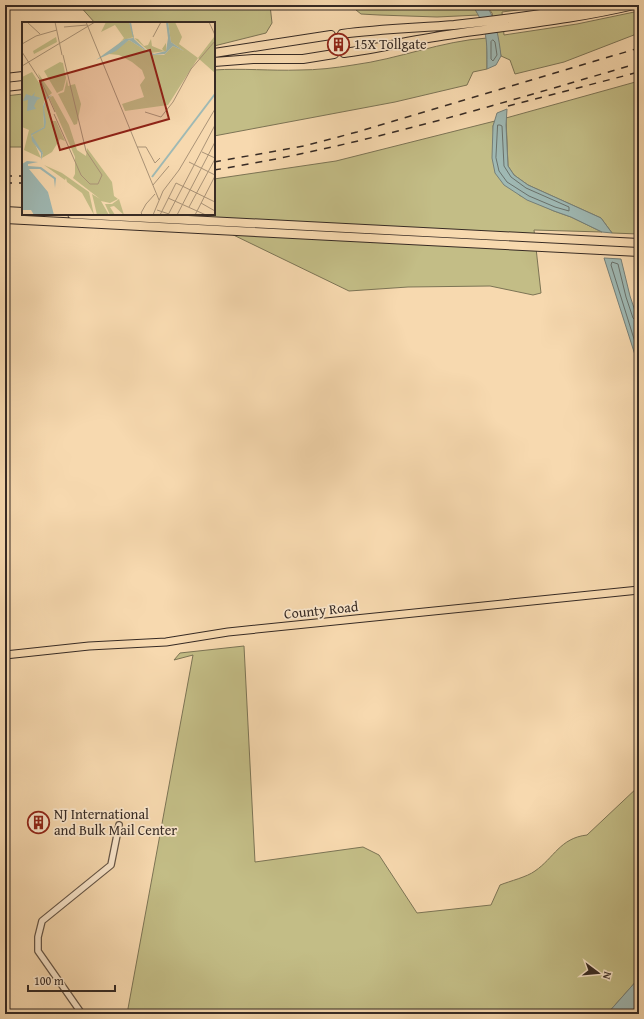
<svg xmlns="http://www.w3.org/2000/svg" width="644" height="1019" viewBox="0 0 644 1019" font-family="'Gentium Book Plus',serif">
  <rect width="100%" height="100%" fill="#f7d9af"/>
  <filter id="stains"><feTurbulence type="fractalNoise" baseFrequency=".005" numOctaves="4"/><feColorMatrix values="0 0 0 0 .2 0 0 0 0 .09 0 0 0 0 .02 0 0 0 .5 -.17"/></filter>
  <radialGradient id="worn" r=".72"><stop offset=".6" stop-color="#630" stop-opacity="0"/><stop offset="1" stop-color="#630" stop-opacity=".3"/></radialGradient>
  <!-- green -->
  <path fill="#c3bd86" stroke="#7c7455" d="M79,5H270L272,23L266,33L214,46V23H95Z
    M354,5H472L479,15L437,17L379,15L361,14L356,10Z
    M486,5H556L502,12L504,35L577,24L639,11V33L564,62L515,74L510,60L501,56L492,13Z
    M487,38V69L473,72L467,85L395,102L214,136V70C242,68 271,71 299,70C317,70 335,68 353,65C399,59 441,41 487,38Z
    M639,81V234L612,233L601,218L528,185L514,175L508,166L506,118Z
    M23,94V147H5V96Z
    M495,121L493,126L494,141L519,195L554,211L571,217L602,232L534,230L541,293L533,295L490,286L408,287L349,291L190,214H214V179L336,161Z
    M244,646L255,862L363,847L379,855L417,913L491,905L500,885C510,881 527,877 535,871C554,858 560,838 587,835L639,786V978L607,1014H127L193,655L174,660L180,653Z"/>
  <!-- water -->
  <path fill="#9fb9b4" stroke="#75807a" d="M472,5H486C496,19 499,39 501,56L496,65L487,69C487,42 488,28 472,5Z
    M507,109L506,125L508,166L514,175L528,185L601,218L612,233L602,232L571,217L554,211L527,200L504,185L495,173L492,158L493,126L497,113Z
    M604,258L621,259L630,296L639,323V364L636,358Z
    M639,978V1002L630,1014H607Z"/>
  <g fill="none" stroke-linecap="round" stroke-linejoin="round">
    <!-- shore -->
    <path stroke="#6a726c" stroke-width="1" d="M493,40L495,42L497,55L493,61L491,59V42Z
      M498,125H500L502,126L504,166L511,177L526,188L569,207V211L555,207L529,196L507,182L499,171L496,158Z
      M639,322L636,321L633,318L626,297L618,264L612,262L611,265L639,355"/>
    <defs>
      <path id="minor" d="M82,1014L38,951V937L42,921L111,865L119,825"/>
      <path id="major" d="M5,655L89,646L166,642L228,632L639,590"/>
      <path id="highway" d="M342,34C379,29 417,28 454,25C501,20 548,14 594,5
        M214,53L331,35
        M344,53C381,48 417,39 454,34C515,25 575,19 634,5
        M214,62L253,59H303L334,54
        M5,78L23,76
        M5,87L23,85
        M5,211L23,212
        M72,214L639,243
        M5,219L639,252"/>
    </defs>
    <!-- minor casing -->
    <use href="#minor" stroke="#665647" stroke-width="8"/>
    <!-- major casing -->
    <use href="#major" stroke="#362a24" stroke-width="9"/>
    <!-- highway casing -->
    <use href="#highway" stroke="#362a24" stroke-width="10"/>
    <!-- minor -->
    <use href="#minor" stroke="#fae6cb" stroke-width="5.5"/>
    <!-- major -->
    <use href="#major" stroke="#f7d9af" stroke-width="7"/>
    <!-- highway -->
    <use href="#highway" stroke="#f7d9af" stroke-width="8"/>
    <!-- rail -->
    <path stroke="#362a24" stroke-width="1.5" stroke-dasharray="7 7" stroke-linecap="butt" d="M508,106L639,72
      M214,162L304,146L357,132L639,48
      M214,170C358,147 499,104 639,63
      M5,176H23
      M5,183H23"/>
  </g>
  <!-- icons -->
  <defs>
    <symbol id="building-ring" viewBox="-11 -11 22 22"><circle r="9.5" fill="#fae6cb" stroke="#8f2418" stroke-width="1.5"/><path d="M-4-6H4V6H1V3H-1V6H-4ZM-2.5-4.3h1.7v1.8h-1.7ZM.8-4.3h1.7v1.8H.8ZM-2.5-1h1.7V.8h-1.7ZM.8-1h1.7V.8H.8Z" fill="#8f2418"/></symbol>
  </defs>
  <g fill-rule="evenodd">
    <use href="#building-ring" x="326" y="32" width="25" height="25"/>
    <use href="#building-ring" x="26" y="810" width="25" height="25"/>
  </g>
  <g text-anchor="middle" stroke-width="3.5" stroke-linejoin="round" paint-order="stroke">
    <!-- poi labels -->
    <g font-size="14" fill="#362a24" stroke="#fae6cb" text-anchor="start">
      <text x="354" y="49">15X Tollgate</text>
      <text x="54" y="819">NJ International<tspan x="54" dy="16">and Bulk Mail Center</tspan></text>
    </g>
    <!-- street labels -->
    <g font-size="14" fill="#362a24" stroke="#fae6cb">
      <text transform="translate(321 610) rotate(-6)" y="5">County Road</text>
    </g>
  </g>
  <!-- overview -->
  <g transform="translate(22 22)">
    <rect width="193" height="193" fill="#f7d9af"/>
    <path d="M84,0H107L112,15L101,18L95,25L80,33L94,25L102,16L93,3L79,10ZM146,0H153L160,15L157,22L176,36L192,15L193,51L176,36L146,83L103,89L100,82L122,75L118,63L123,56L120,48L110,40L97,33L87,32L107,18L131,33H142L151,24L162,29L149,20ZM34,15L35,20L12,32L11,29ZM112,16L116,17L122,24L126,23L129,17L130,24L142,29L140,27L144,21V29L129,31ZM38,40L41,41L44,56L41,68L35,71L22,49ZM10,50L21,67L16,51L30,71L23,77L21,84L22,105L9,113L19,136L2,128L7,108L0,105V55ZM45,57L46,64L53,62L59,82L55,102L52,103L36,72L42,70ZM31,74L47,103L55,128L64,134L65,126L90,160L92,174L96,177L88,181L79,179L87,193H75L70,172L78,177L51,156L53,152V135L27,75ZM25,77L30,99H34L43,119L38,117L30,130L20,136L21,131L11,117L10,112L23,105L21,88ZM22,143L40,151L67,170L72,193L60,171L45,160L44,156L43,158ZM97,177L102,193L92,184L88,185L93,193H88L83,182H90Z" fill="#c3bd86"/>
    <path d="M107,0H109L112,17L124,28L132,32L144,29L146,16L144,0H146L149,20L162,29L151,24L143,32L131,33L107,18L94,29L74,38L103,17L111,16ZM13,70L12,74L19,76L15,78L12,84L14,87L5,89L6,78L1,79L4,72L10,74ZM30,73L24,78L22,87L24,100L23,106L10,113L21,131L19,138V131L10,119L9,112L22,105L21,84L25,75ZM5,139L16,140L6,142V144L19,145L34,156L33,166L32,157L18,147H7L26,170L32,193H12L9,188H0V142Z" fill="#9fb9b4"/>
    <path fill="none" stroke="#9fb9b4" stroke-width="2" d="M130,155L193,72"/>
    <path fill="none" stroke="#aa9377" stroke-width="1" d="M5,0L18,12M33,0L40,33M64,0L137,178M187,0L193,13M42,5L65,3M131,15L139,0M0,22L14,14L35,8M0,30L20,61L33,90M0,44L73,0M123,90L139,95L151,80L169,47L193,19M32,92L59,153L68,162H76L80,153L64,129L41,33M115,125H124L133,141L138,136M180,130L193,136M167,140L193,153M131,163L147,144M146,176L184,193M179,181L193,189M167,185L193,137M135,188L147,192M121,193L119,191L124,182L133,172M131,193L141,169L157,148L193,87M138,193L154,161L193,180M146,193L193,103M155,193L193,120M173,193L193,154"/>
    <path fill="#8f2418" fill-opacity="0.15" stroke="#8f2418" stroke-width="2" d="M128,28L147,97L38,128L18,59Z"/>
    <rect width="193" height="193" fill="none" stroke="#362a24" stroke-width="2"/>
  </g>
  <!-- margin -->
  <rect width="644" height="1019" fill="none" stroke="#f7d9af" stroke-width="20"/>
  <rect x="6" y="6" width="632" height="1007" fill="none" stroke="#362a24" stroke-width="2"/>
  <rect x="10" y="10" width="624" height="999" fill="none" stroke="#362a24"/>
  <!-- north arrow -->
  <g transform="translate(598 973) rotate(106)" stroke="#fae6cb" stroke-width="3" paint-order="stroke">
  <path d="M0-3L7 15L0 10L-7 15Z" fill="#362a24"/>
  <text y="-6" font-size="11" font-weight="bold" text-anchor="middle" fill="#362a24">N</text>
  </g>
  <!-- scale -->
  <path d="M28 985v6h87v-6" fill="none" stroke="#362a24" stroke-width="2"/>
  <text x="34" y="985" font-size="12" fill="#362a24" stroke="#fae6cb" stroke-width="3" paint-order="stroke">100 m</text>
  <rect width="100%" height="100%" filter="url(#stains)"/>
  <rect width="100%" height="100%" fill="url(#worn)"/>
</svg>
